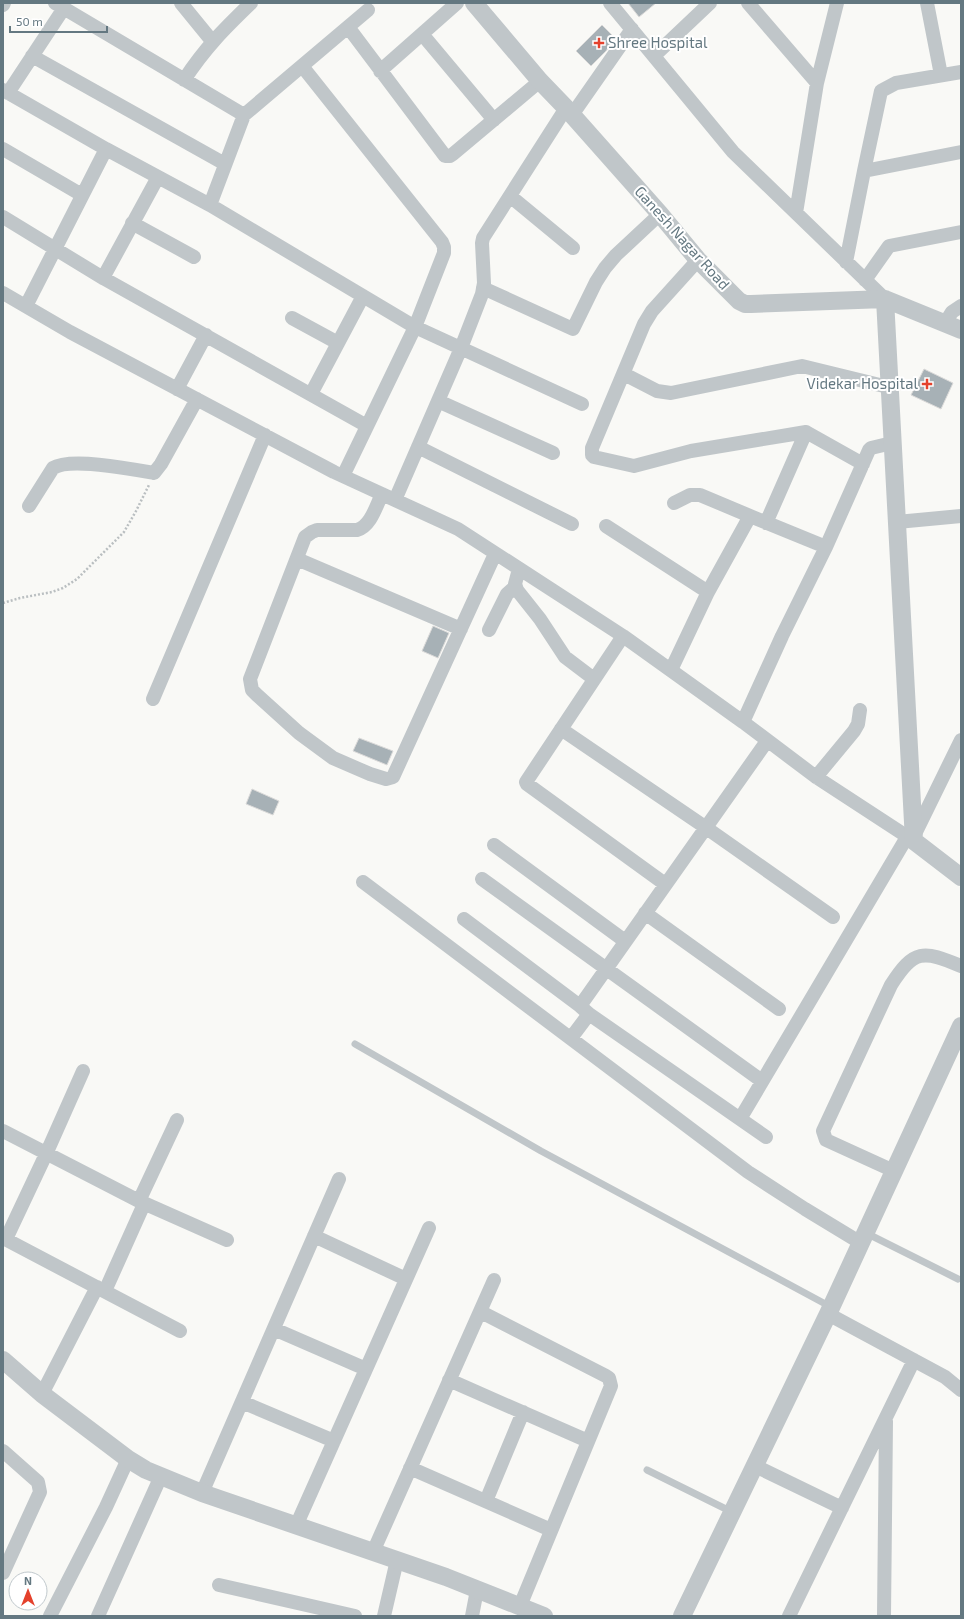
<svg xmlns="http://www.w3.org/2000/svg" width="964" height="1619" viewBox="0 0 964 1619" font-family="'Exo 2',sans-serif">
  <rect width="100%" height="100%" fill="#f9f9f6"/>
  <!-- building -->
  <path fill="#a7b1b6" stroke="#dbdad9" d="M628,3H656L639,17Z
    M602,25L615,38L606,51L591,66L576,51Z
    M924,369L953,383L941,409L911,395Z
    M433,626L449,633L438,658L422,651Z
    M359,738L393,751L387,765L353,751Z
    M252,789L279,801L273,815L246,804Z"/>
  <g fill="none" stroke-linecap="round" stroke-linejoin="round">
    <!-- path -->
    <path stroke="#babfc1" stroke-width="2.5" stroke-dasharray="2 2" stroke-linecap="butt" d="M3,603L20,598L52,592L63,588L77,579L124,532L136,511L149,485"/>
    <!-- service -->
    <path stroke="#c0c6c9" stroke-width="7" d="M355,1044L541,1151L831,1307
      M866,1233L958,1279
      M647,1470L732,1512"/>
    <!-- minor -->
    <path stroke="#c0c6c9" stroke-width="14" d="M55,3L244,115
      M181,3L212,41
      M610,3L733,152L885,299
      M748,3L817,83
      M927,3L941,75
      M3,5L4,3
      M348,27L445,156H450L453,154L540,81
      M422,34L494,120
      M32,56L225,164
      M654,56L710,3
      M302,66L442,242L444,247V253L415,327L582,404
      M380,71L457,3
      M184,80C205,48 224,29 251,3
      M3,90L106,149L210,205
      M8,93L64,8
      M572,115L632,29
      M3,149L82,195
      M864,171L881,91L896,83L961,72
      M510,196L573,248
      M796,213L817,83L837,3
      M3,217L103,278L367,426
      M132,223L194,257
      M698,260L652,311L644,324L592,448V455L594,457L634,466L691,451L806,432L863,464
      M846,262L864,171L961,152
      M103,278L158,177
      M865,280L889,246L961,232
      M483,288L573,329L596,282L605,268L616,255L660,214
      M3,293L70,332L334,472L458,529L623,636L743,722L816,777L914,841
      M26,306L106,149
      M292,318L338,343
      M945,323L952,312L961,306
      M624,374L657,391L671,393L802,366L888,387
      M177,389L206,335
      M311,394L363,296
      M438,401L553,453
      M418,447L572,524
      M343,476L415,327L210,205L244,115L368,10
      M382,494C376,506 371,526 357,530H317L312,532L305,537L250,679L252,690L257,695L299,733L333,758L370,774L386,779L393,777L495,554
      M395,500L461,348L482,294L484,283L482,243L483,238L566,108
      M674,503L690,495H700L750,516
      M29,506L53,468C70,457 132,469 154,473L161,464L197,399
      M897,522L961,516
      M766,523L806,432
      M606,526L708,592
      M297,559L461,629
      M519,569L515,584L517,590L540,619L565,657L594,679
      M489,630L507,594L515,587
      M623,636L526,782L527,784L665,884
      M671,670L708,592L750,516L826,547
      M153,699L265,435
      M743,722L782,636L826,547L869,450L871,448L892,443
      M561,729L705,827L833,917
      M816,777L854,731L858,724L860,710
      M914,836L961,740
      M494,845L625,941
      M482,879L762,1081
      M363,882L748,1172L805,1209L861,1243
      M645,913L779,1009
      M464,919L580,1006
      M571,1038L589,1014
      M740,1119L907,837
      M3,1131L139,1201L227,1240
      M766,1137L589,1014L580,1006L767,741
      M894,1171L826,1140L823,1131L891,985C914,949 923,950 961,966
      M139,1201L177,1120
      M314,1236L406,1279
      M3,1238L180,1331
      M6,1239L47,1152L83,1071
      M105,1291L144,1204
      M481,1312L606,1376L609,1378L611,1386L520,1606
      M828,1314L945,1377L961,1390
      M274,1329L366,1369
      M449,1380L588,1441
      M42,1394L97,1287
      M242,1402L334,1441
      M3,1451L38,1482L40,1492L3,1573
      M755,1466L842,1508
      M410,1468L551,1530
      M202,1493L339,1179
      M486,1501L523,1412
      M296,1526L429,1228
      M373,1552L494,1280
      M219,1585L355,1616
      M50,1616L106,1507L128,1459
      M98,1616L161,1476
      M384,1616L397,1560
      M472,1616L477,1590
      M789,1616L914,1360
      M884,1616L886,1421"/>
    <!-- tertiary -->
    <path stroke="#c0c6c9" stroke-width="18" d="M474,3L540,81L566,108L660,214L698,260L739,301L745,304H751L885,299L961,330
      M885,299L914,841L961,877
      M3,1360L42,1394L128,1459L146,1470L202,1493L446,1577L544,1616
      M682,1616L828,1314L961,1026"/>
  </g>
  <!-- markers -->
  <g fill="#e4412c" stroke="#fff" stroke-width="1.5">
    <path d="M597 37h4v4h4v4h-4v4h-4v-4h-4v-4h4z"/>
    <path d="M925 378h4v4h4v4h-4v4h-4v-4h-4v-4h4z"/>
  </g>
  <g text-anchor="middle" stroke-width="4" stroke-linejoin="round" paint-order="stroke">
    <!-- poi labels -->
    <g font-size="15" fill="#647881" stroke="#fff" text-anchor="start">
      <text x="608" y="48">Shree Hospital</text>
      <text x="918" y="389" text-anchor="end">Videkar Hospital</text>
    </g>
    <!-- street labels -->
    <g font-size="15" fill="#647881" stroke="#fff">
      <text transform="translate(682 238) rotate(48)" y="5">Ganesh Nagar Road</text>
    </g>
  </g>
  <!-- border -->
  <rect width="964" height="1619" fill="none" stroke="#647881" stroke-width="8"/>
  <!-- north arrow -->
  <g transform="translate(28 1591)"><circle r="19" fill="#ffffff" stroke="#c1c9cd"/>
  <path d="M0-3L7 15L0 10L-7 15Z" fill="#e4412c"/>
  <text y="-6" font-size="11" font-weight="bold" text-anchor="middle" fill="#647881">N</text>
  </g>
  <!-- scale -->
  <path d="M10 26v6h97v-6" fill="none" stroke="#647881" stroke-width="2"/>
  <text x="16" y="26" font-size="12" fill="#647881" stroke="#ffffff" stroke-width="3" paint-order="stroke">50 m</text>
</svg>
